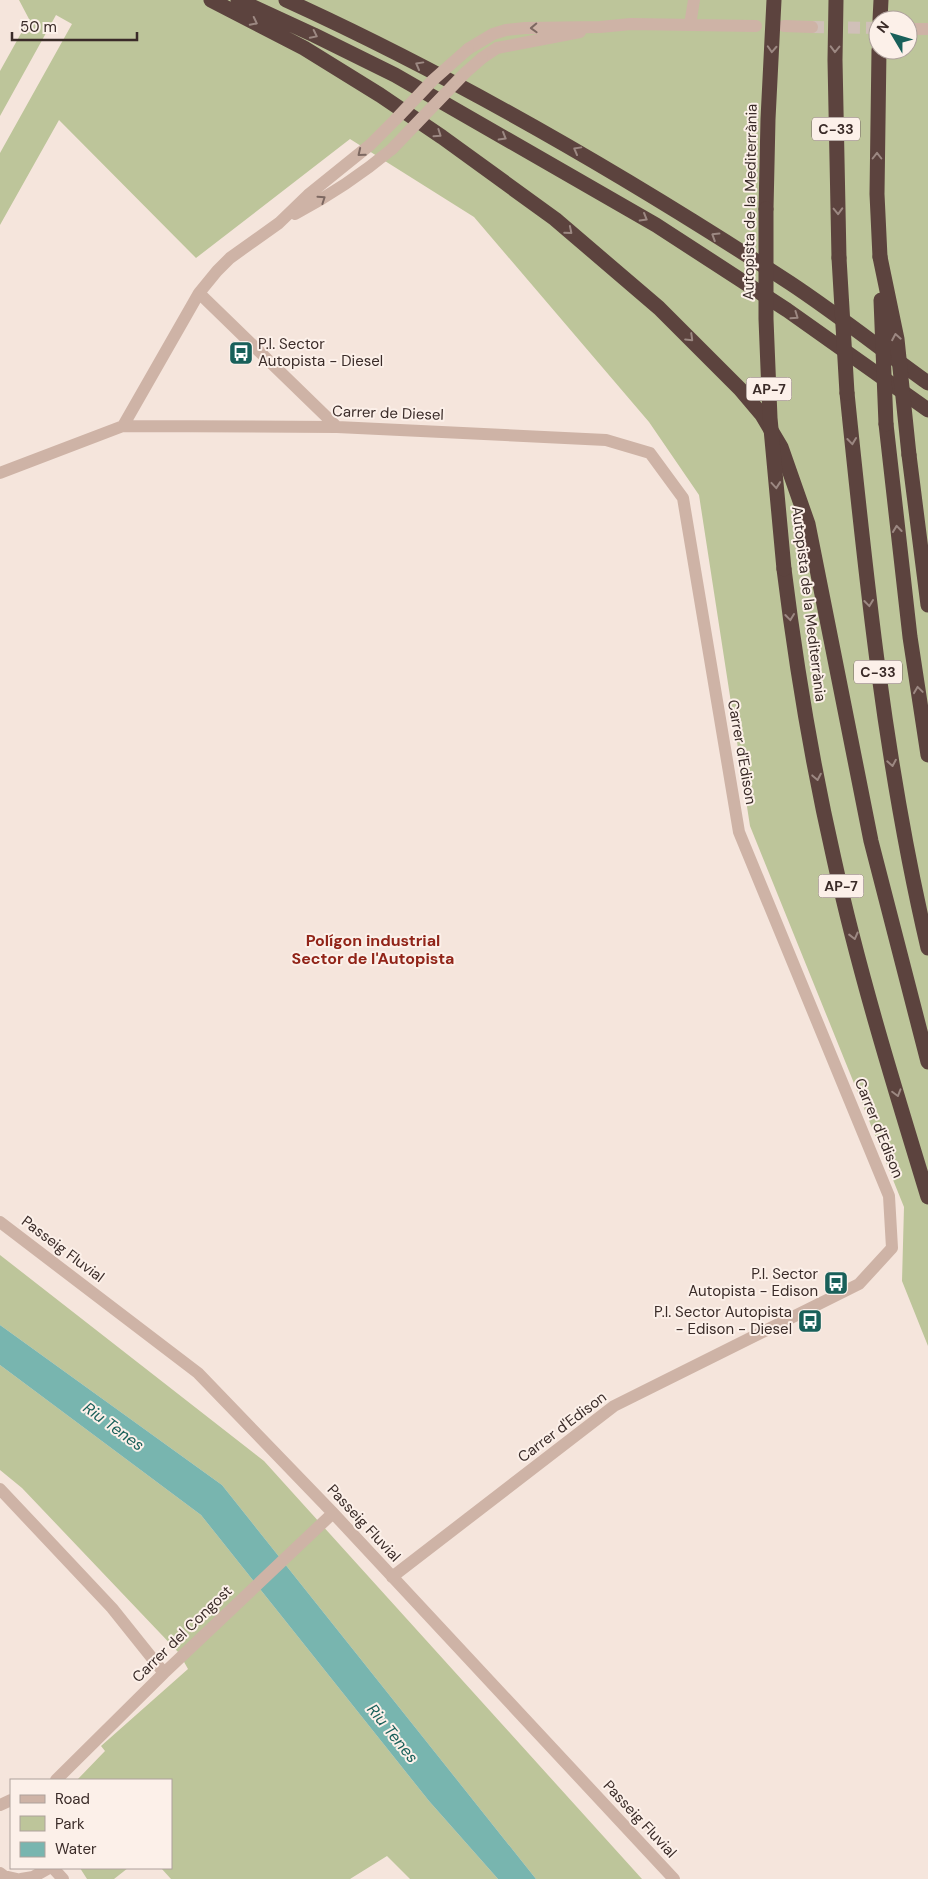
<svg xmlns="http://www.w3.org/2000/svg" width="928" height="1879" viewBox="0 0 928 1879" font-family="'DM Sans',sans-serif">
  <rect width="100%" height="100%" fill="#f5e5dc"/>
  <!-- green -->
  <path fill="#bdc59a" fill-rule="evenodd" d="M19,0H928V1346L902,1281L904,1207L750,826L699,495L649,422L474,217L350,139L196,258L59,120L0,225V153L72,24L56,15L0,116V71L29,19ZM878,20H908V50H878Z
    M0,1255L264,1461L642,1879H536L222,1485L0,1325Z
    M0,1365L201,1515L429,1801L498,1879H410L387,1856L350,1879H171L161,1868H171V1780H77L105,1751L101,1746L188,1669L179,1653L22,1488L0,1470Z
    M80,1868H128L114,1879H87Z"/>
  <!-- water -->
  <path fill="#78b5af" d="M0,1325L222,1485L536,1879H498L429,1801L201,1515L0,1365Z"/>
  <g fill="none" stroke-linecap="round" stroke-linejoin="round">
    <!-- street-tunnel -->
    <path stroke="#d0c0b8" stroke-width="12" stroke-dasharray="12 6" stroke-linecap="butt" d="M812,27L878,28"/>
    <!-- street -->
    <path stroke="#ceb3a6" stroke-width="12" d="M690,25L694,0
      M784,26L812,27
      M915,29H928
      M468,49L493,34L506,30L525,28L600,27L631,24L756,26
      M482,58L497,48L580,32
      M295,214C329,196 362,174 392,149
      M199,293L337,427
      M123,426L337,427L606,440L650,453L683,498L739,832L889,1196L892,1248L859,1284L614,1406L392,1577
      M0,473L123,426L199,293L217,271L230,258L279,223L308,195L370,145L396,119
      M0,1222L198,1373L333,1513L674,1879
      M0,1489L112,1608L164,1673
      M56,1780L164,1673L333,1513
      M0,1805L11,1800
      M53,1868L63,1879
      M0,1873L4,1876L17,1879
      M21,1879L33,1877L49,1868"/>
    <!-- highway -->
    <path stroke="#5c433e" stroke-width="15" d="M211,0L304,48L380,95L442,137L555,219L659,308L740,389L762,415L781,447L808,524L871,841L928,1062
      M238,0L314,35L395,75L656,225L787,310L928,410
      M286,0C462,80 629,178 790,283C837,314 882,350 928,383
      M836,0L835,60L839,258
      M880,20L881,0
      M879,50L877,194L880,257
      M766,209L768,119L774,0
      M847,393C866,579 885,765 928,948
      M886,424L910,637L928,755
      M909,455L928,605
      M784,569C796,666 812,763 834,859C859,973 894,1086 928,1197"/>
    <!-- street-bridge -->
    <path stroke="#ceb3a6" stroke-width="12" d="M396,119L433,80L468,49
      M392,149L465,73L482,58"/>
    <!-- highway-bridge -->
    <path stroke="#5c433e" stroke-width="15" d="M766,209V319L770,418L784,569
      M880,257L897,339L909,455
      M839,258L847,393
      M881,300L886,424"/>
  </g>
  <!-- one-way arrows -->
  <defs><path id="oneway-chevron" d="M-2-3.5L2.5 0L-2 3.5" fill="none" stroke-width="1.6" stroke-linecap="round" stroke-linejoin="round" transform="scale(1.25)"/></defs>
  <g stroke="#9c8882">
    <use href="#oneway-chevron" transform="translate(254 22) rotate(27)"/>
    <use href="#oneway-chevron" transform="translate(314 35) rotate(26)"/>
    <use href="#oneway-chevron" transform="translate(772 49) rotate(93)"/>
    <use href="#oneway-chevron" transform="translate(835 49) rotate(91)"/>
    <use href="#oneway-chevron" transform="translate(419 65) rotate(-151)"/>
    <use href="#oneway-chevron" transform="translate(438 134) rotate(34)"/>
    <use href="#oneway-chevron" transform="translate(503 137) rotate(30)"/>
    <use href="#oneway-chevron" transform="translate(577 150) rotate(-151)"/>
    <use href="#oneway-chevron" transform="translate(877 156) rotate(-90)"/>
    <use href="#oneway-chevron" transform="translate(838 211) rotate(88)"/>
    <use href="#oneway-chevron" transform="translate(644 218) rotate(30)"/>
    <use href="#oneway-chevron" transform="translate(569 231) rotate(40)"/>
    <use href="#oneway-chevron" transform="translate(715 236) rotate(-148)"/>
    <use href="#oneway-chevron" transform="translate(795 316) rotate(35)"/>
    <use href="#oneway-chevron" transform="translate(896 337) rotate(-100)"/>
    <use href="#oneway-chevron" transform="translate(690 338) rotate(44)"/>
    <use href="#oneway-chevron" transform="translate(852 441) rotate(84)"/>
    <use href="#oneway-chevron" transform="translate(776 485) rotate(85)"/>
    <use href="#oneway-chevron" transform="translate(897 529) rotate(-96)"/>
    <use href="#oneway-chevron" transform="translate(869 603) rotate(83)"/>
    <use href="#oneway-chevron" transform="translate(790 617) rotate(83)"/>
    <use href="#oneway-chevron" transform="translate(918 690) rotate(-98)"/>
    <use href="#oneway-chevron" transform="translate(892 763) rotate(80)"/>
    <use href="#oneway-chevron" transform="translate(817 777) rotate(79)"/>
    <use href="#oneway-chevron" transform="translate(854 936) rotate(76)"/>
    <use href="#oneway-chevron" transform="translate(897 1093) rotate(74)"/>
  </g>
  <g stroke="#7d6861">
    <use href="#oneway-chevron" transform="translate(534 28) rotate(178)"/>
    <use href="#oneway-chevron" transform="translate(361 153) rotate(141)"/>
    <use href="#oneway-chevron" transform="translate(322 199) rotate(-34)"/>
  </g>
  <!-- icons -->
  <defs>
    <symbol id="bus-square" viewBox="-11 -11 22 22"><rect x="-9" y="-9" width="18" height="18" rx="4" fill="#19605a" stroke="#fcf0e9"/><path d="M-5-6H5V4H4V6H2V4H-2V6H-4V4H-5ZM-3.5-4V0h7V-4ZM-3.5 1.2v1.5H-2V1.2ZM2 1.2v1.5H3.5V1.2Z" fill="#fff"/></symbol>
  </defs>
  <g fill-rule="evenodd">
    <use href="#bus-square" x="227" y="339" width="28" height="28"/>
    <use href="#bus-square" x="822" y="1269" width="28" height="28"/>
    <use href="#bus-square" x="796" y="1307" width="28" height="28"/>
  </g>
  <g text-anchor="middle" stroke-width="4" stroke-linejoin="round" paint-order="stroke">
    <!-- shield labels -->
    <g fill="#fcf0e9" stroke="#746662" stroke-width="1">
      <rect x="812" y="117.5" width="48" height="23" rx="4"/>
      <rect x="746.5" y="377.5" width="45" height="23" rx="4"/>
      <rect x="854" y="660.5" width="48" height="23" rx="4"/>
      <rect x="818.5" y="874.5" width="45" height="23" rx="4"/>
    </g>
    <g font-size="14" font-weight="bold" fill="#3a2b28">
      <text x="836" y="134">C-33</text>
      <text x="769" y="394">AP-7</text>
      <text x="878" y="677">C-33</text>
      <text x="841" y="891">AP-7</text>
    </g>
    <!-- street labels -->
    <g font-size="15" fill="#3a2b28" stroke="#fcf0e9">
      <text transform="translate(750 202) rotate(-89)" y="5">Autopista de la Mediterrània</text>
      <text transform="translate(388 413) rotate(2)" y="5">Carrer de Diesel</text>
      <text transform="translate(809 604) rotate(83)" y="5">Autopista de la Mediterrània</text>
      <text transform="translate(742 752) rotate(80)" y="5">Carrer d'Edison</text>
      <text transform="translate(879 1128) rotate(68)" y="5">Carrer d'Edison</text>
      <text transform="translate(63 1249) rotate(37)" y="5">Passeig Fluvial</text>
      <text transform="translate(562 1427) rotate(-37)" y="5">Carrer d'Edison</text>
      <text transform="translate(364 1523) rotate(47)" y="5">Passeig Fluvial</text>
      <text transform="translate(182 1634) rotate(-44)" y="5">Carrer del Congost</text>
      <text transform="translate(640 1819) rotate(47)" y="5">Passeig Fluvial</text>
    </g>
    <!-- poi labels -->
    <g font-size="15" fill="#3a2b28" stroke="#fcf0e9" text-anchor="end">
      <text x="258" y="349" text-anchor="start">P.I. Sector<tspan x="258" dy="17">Autopista - Diesel</tspan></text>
      <text x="818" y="1279">P.I. Sector<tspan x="818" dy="17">Autopista - Edison</tspan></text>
      <text x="792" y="1317">P.I. Sector Autopista<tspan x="792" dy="17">- Edison - Diesel</tspan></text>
    </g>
    <!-- neighbourhood labels -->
    <g font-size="16" font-weight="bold" fill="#912418" stroke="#fcf0e9">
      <text x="373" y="946">Polígon industrial<tspan x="373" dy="18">Sector de l'Autopista</tspan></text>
    </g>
    <!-- water labels -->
    <g font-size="16" font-style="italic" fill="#19605a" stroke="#fcf0e9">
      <text transform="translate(114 1426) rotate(36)" y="6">Riu Tenes</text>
      <text transform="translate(393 1733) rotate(51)" y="6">Riu Tenes</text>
    </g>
  </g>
  <!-- legend -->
  <rect x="10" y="1779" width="162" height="90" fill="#fcf0e9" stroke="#aea19c"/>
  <rect x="20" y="1795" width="25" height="8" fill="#ceb3a6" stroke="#aea19c"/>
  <text x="55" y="1804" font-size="15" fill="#3a2b28">Road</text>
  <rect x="20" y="1816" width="25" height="15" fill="#bdc59a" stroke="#aea19c"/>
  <text x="55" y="1829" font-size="15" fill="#3a2b28">Park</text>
  <rect x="20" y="1842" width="25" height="15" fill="#78b5af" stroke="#aea19c"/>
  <text x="55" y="1854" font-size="15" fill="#3a2b28">Water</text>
  <!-- north arrow -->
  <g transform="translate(893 35) rotate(308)"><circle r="24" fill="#fcf0e9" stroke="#aea19c"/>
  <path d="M0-4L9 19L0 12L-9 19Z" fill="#19605a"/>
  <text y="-8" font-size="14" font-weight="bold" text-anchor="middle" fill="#3a2b28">N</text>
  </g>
  <!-- scale -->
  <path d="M12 32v8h125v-8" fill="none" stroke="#3a2b28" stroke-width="2.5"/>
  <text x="20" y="32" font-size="15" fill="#3a2b28" stroke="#fcf0e9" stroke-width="4" paint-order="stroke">50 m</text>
</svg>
